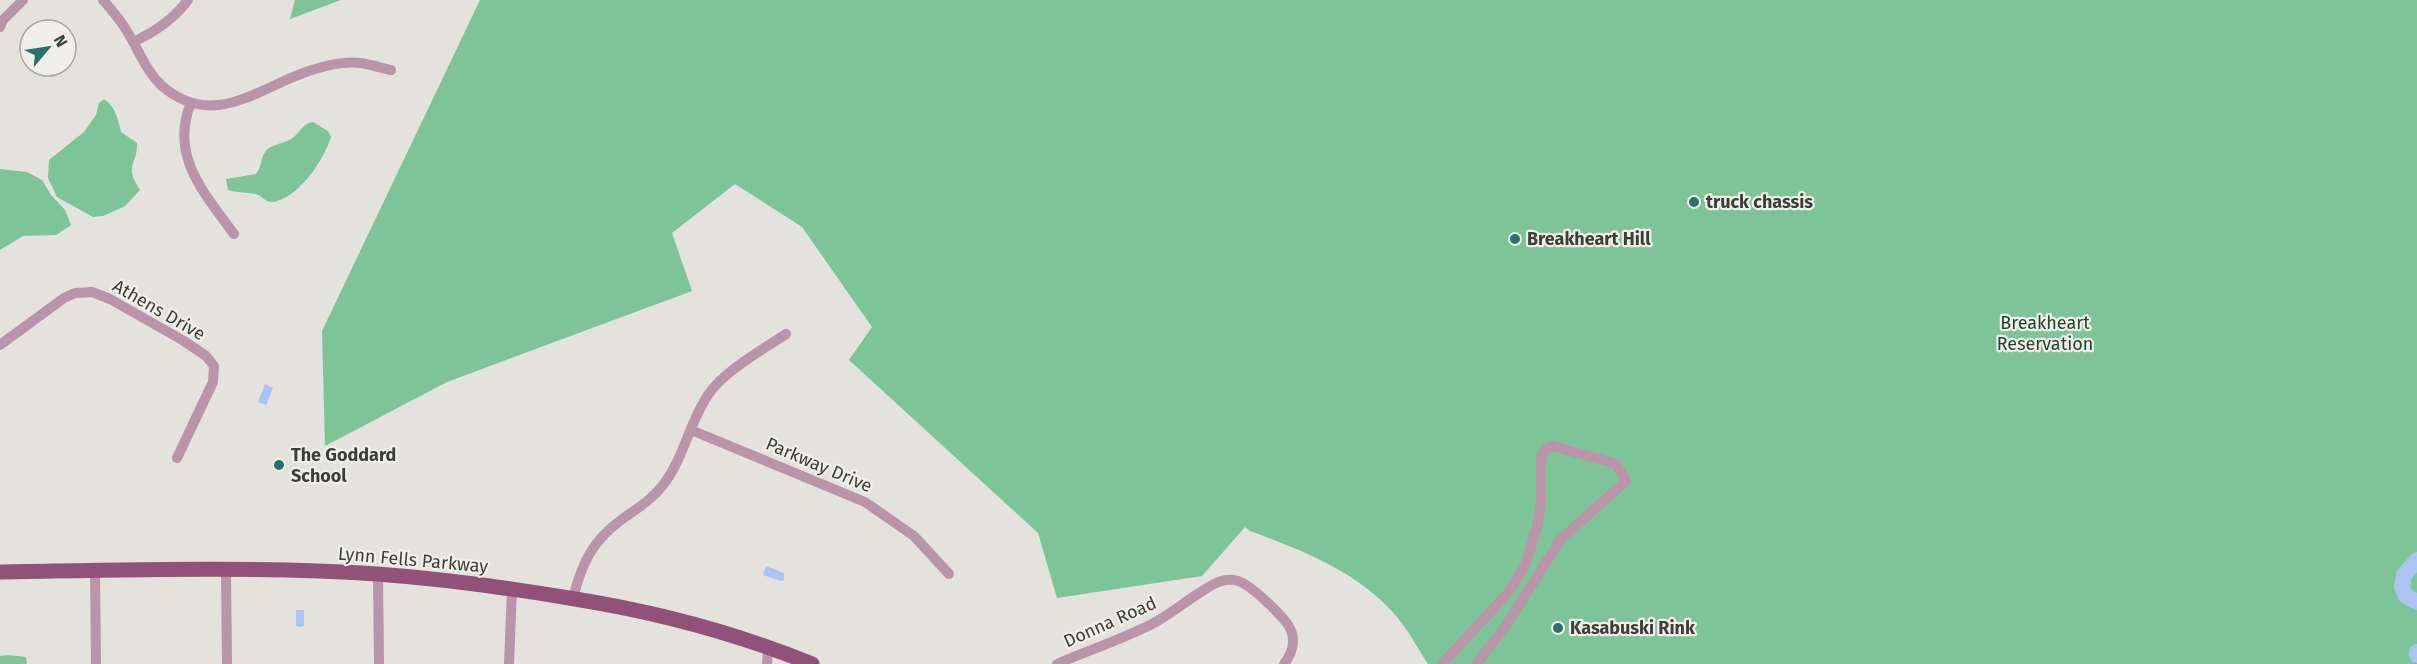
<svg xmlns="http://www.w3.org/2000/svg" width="2417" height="664" viewBox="0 0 2417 664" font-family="'Fira Sans',sans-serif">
  <rect width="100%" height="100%" fill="#e3e2dc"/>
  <!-- green -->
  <path fill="#7dc498" d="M295,0H341L290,19Z
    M480,0H2417V664H1428C1418,649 1409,631 1397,617C1359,572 1304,551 1250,531L1245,527L1202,576L1057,598L1038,533L849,360L872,327L802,227L735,184L672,233L692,291L447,382L325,446L322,331Z
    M104,99C115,106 118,119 121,132L137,143C138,165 123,164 140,190L125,206L103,216L93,217L57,197L48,178L49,160L84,132L96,115L99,103Z
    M313,122L328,131L331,137C324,160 297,200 272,202C265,202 262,196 256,194C246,192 237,193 228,190L226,179L256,174C262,167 260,160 265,152C271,144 282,144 291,139C300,134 301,124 313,122Z
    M0,169L27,172L42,180L51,195L65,210L71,225L56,235L23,236L0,250Z
    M9,655L26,657L27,664H0V656Z"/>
  <!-- water -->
  <path fill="#abc4f2" d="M265,384L273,388L266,405L258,402Z
    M766,566L784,573V580L781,581L763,575Z
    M296,610H304V626L301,627L296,626Z"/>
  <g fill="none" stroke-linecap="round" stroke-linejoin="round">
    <!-- river -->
    <path stroke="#abc4f2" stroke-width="16" d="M2417,560L2404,575L2402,587L2406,596L2417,602
      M2417,652V655"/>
    <!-- street -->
    <path stroke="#ba94a9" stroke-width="10" d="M103,0C110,8 117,16 123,25C137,45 144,69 162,86C216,132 262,84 315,69C328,65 346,61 360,63C370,64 381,68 391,70
      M0,27L3,20L23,0
      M133,42C155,32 173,20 188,0
      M191,103C169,156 205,194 234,234
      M0,345L64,298L75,293L92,292L110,299L184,341L206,356L214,366L213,382L177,458
      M691,430L865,502L914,536L949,574
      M95,571L96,664
      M226,571L227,664
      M378,574L379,664
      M573,599C581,565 592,541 621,520C636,509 652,500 663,485C684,458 689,423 708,395C724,371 762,350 786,334
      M509,664L512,589
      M767,664L768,648
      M1057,664C1087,651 1120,640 1150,625C1166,617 1181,605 1196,595C1209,587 1222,576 1238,581C1250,584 1278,612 1286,622C1297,636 1294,651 1284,664
      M1442,664L1507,594L1525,566L1537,527L1541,504V458L1545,450L1553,446L1616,464L1626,481L1561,539L1505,627L1476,664"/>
    <!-- primary -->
    <path stroke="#925178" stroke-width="15" d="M0,572C125,570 252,566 377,574C444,579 510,588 575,599C656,612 736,633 812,664"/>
  </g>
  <!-- markers -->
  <g fill="#29716a" stroke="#f1efe9" stroke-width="2">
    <circle cx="1694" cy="202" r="6"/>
    <circle cx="1515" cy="239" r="6"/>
    <circle cx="279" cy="465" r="6"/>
    <circle cx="1558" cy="628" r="6"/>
  </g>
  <g text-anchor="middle" stroke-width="4.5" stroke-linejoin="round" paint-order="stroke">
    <!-- poi labels -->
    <g font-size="18" font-weight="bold" fill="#3d3d3a" stroke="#f1efe9" text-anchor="start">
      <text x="1706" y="208">truck chassis</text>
      <text x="1527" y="245">Breakheart Hill</text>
      <text x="291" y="461">The Goddard<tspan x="291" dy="21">School</tspan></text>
      <text x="1570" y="634">Kasabuski Rink</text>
    </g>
    <!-- street labels -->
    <g font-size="18" fill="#3d3d3a" stroke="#f1efe9">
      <text transform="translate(159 310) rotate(30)" y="6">Athens Drive</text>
      <text transform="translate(819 465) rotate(23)" y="6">Parkway Drive</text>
      <text transform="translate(413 560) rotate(5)" y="6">Lynn Fells Parkway</text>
      <text transform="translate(1110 622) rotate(-24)" y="6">Donna Road</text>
    </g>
    <!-- park labels -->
    <g font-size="18" fill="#1e452e" stroke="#f1efe9">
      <text x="2045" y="329">Breakheart<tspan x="2045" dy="21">Reservation</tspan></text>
    </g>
  </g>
  <!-- north arrow -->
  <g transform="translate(48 48) rotate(61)"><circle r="28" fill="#f1efe9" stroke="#a9a8a3" stroke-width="1.5"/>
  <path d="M0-4.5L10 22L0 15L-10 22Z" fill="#29716a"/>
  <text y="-9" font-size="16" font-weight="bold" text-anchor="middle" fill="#3d3d3a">N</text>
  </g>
</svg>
